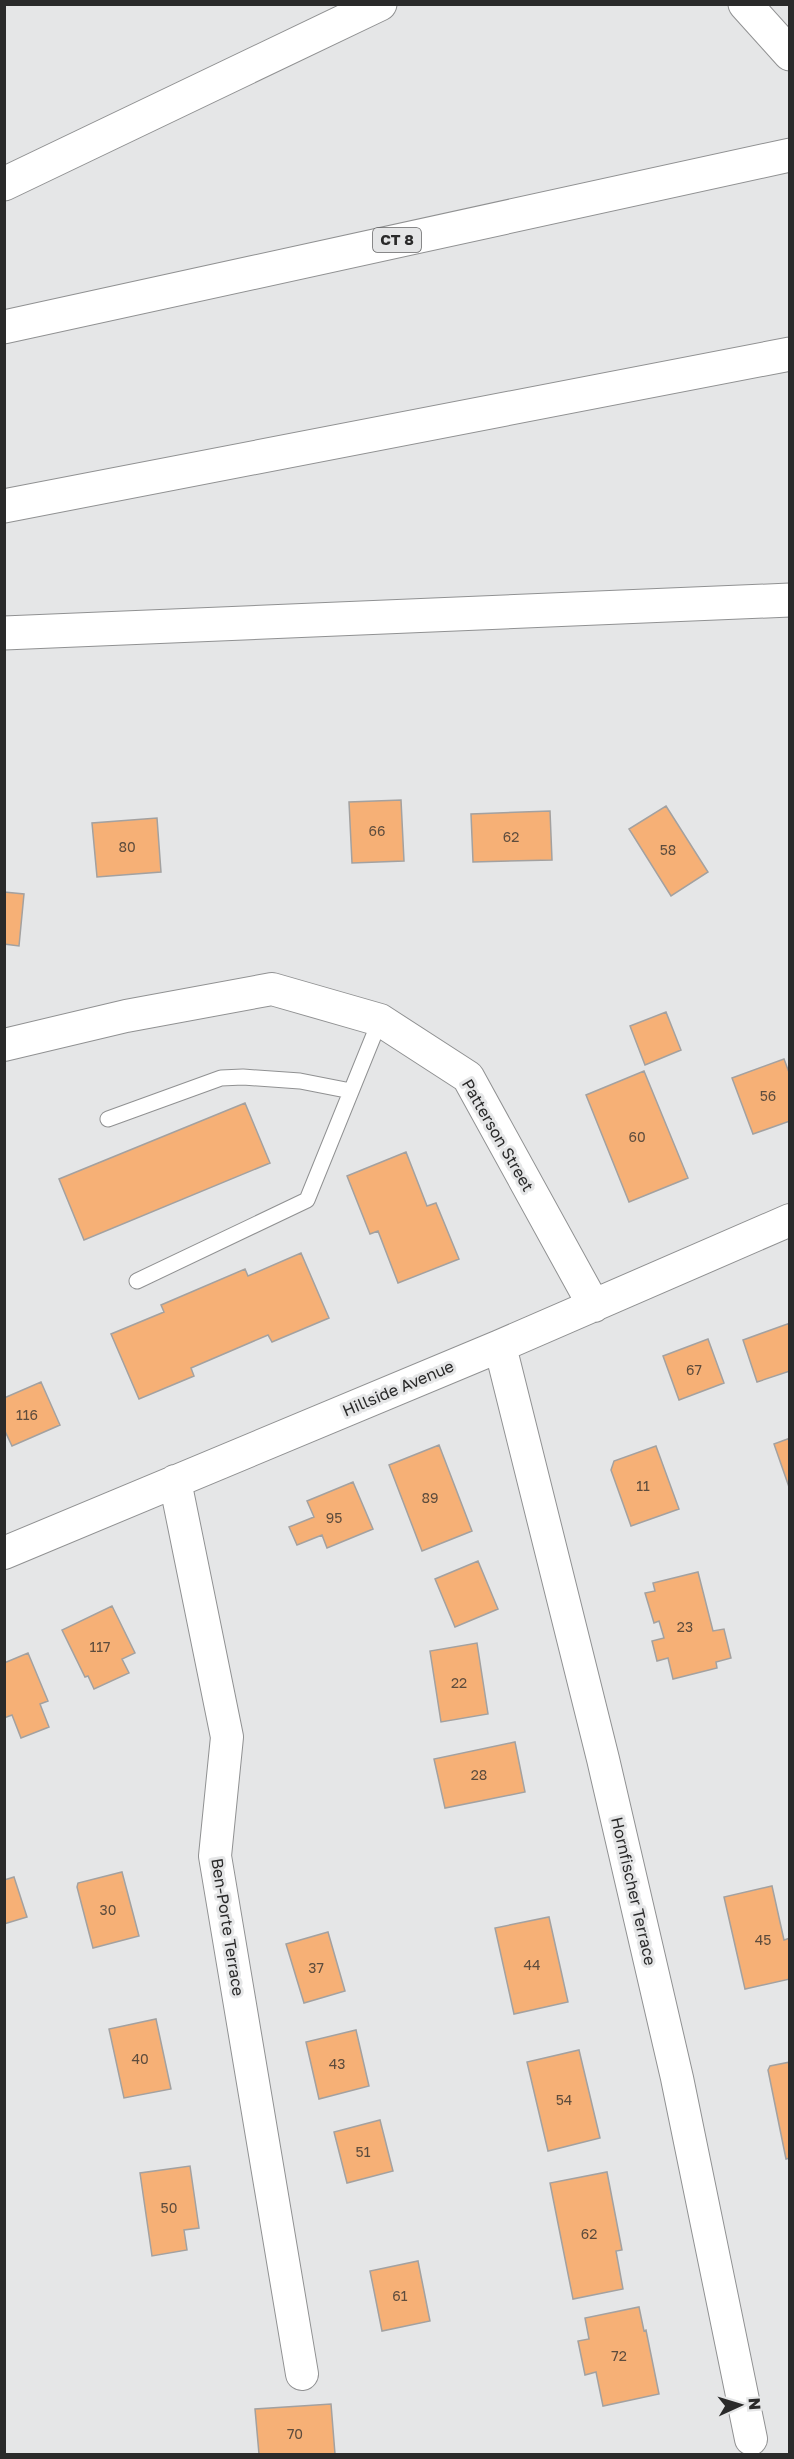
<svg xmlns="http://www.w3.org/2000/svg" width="794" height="2459" viewBox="0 0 794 2459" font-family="'Golos Text',sans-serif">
  <rect width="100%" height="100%" fill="#e5e6e7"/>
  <!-- building -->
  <path fill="#f6b076" stroke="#a3a1a0" stroke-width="1.5" d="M401,800L404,861L352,863L349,802Z
    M666,806L708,872L671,896L629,829Z
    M550,811L552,860L473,862L471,814Z
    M157,818L161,872L97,877L92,823Z
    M4,892L24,894L19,946L4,944Z
    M666,1012L681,1050L645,1065L630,1026Z
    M784,1059L790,1075V1121L753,1134L732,1078Z
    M644,1071L688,1178L629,1202L586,1095Z
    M245,1103L270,1163L84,1240L59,1179Z
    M406,1152L427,1206L436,1203L459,1259L398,1283L378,1231L370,1234L347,1176Z
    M301,1253L329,1318L272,1342L268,1335L191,1368L194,1376L139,1399L111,1334L164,1312L161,1305L245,1269L248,1276Z
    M790,1323V1371L757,1382L743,1340Z
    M708,1339L724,1383L679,1400L663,1356Z
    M41,1382L60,1425L12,1446L4,1429V1398Z
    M790,1438V1487H789L774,1444Z
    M439,1445L472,1531L422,1551L389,1465Z
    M656,1446L679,1509L631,1526L611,1470L614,1461Z
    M353,1482L373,1529L327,1548L322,1535L297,1545L289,1527L314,1517L307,1501Z
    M478,1561L498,1609L455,1627L435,1579Z
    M698,1572L713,1631L724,1629L731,1658L716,1662L717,1668L673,1679L668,1658L657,1661L652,1641L664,1638L659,1621L654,1623L645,1593L655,1591L653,1583Z
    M112,1606L135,1653L122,1659L129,1673L94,1689L88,1676L85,1677L62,1630Z
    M477,1643L488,1714L441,1722L430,1651Z
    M28,1653L48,1701L40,1704L49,1727L21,1738L12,1715L4,1718V1663Z
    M515,1742L525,1792L445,1808L434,1759Z
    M122,1872L139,1936L93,1948L77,1887L78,1883Z
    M14,1877L27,1917L4,1924V1880Z
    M772,1886L784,1940L790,1938V1979L745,1989L724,1897Z
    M549,1917L568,2002L514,2014L495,1928Z
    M328,1932L345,1991L304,2003L286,1944Z
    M156,2019L171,2089L124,2098L109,2029Z
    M356,2030L369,2086L319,2099L306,2042Z
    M579,2050L600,2138L548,2151L527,2062Z
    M790,2062V2158L786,2159L768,2070L770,2066Z
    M380,2120L393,2171L347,2183L334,2132Z
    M190,2166L199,2228L184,2230L187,2250L152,2256L140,2173Z
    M607,2172L622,2250L616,2251L623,2289L573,2299L550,2183Z
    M418,2261L430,2321L382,2331L370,2271Z
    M639,2307L644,2331L646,2330L659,2394L603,2406L596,2372L585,2375L578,2341L589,2339L585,2318Z
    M331,2404L335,2454H259L255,2409Z"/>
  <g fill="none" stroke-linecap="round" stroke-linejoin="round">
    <defs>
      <path id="lane" d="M108,1119L221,1078L243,1077L300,1081L351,1091
        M137,1281L307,1200L380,1020"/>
      <path id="street" d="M4,1045L126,1016L272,989L380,1020L468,1077L594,1306
        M500,1346L603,1759L677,2078L751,2439
        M175,1481L227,1737L215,1856L302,2374
        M4,1553L500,1346L790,1220"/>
      <path id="highway" d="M745,4L790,54
        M4,184L380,4
        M4,327L790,155
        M4,506L790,354
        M4,633L790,600"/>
    </defs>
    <!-- lane casing -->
    <use href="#lane" stroke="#909192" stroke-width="17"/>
    <!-- street casing -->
    <use href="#street" stroke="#909192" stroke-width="34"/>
    <!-- highway casing -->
    <use href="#highway" stroke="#909192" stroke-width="35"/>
    <!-- lane -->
    <use href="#lane" stroke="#fff" stroke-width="15"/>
    <!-- street -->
    <use href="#street" stroke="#fff" stroke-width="32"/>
    <!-- highway -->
    <use href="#highway" stroke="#fff" stroke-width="33"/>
  </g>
  <g text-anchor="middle" stroke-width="6" stroke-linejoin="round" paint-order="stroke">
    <!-- number labels -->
    <g font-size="14" fill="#5d4c3d">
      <text x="377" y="836">66</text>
      <text x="511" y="842">62</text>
      <text x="127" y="852">80</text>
      <text x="668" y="855">58</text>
      <text x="768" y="1101">56</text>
      <text x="637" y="1142">60</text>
      <text x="694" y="1375">67</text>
      <text x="27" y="1420">116</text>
      <text x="643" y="1491">11</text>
      <text x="430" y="1503">89</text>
      <text x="334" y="1523">95</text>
      <text x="685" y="1632">23</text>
      <text x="100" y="1652">117</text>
      <text x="459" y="1688">22</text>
      <text x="479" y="1780">28</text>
      <text x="108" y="1915">30</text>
      <text x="763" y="1945">45</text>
      <text x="532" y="1970">44</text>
      <text x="316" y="1973">37</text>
      <text x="140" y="2064">40</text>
      <text x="337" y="2069">43</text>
      <text x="564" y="2105">54</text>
      <text x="363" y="2157">51</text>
      <text x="169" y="2213">50</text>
      <text x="589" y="2239">62</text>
      <text x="400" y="2301">61</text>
      <text x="619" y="2361">72</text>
      <text x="295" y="2439">70</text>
    </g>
    <!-- shield labels -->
    <rect fill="#e5e6e7" stroke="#626263" stroke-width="1.5" x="373" y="228" width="48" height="24" rx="4.5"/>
    <g font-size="15" font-weight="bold" fill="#2a2a2a">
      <text x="397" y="245">CT 8</text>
    </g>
    <!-- street labels -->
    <g font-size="16" fill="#2a2a2a" stroke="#e5e6e7">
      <text transform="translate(498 1135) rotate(60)" y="6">Patterson Street</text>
      <text transform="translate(398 1388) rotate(-23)" y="6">Hillside Avenue</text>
      <text transform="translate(634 1891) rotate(77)" y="6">Hornfischer Terrace</text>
      <text transform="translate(228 1927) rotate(81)" y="6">Ben-Porte Terrace</text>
    </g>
  </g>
  <!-- border -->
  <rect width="794" height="2459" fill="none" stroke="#2a2a2a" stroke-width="12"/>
  <!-- north arrow -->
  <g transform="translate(740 2405) rotate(86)" stroke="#e5e6e7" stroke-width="4.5" paint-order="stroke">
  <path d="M0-4.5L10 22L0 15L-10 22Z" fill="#2a2a2a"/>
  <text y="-9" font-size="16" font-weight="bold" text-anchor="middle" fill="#2a2a2a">N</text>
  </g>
</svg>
